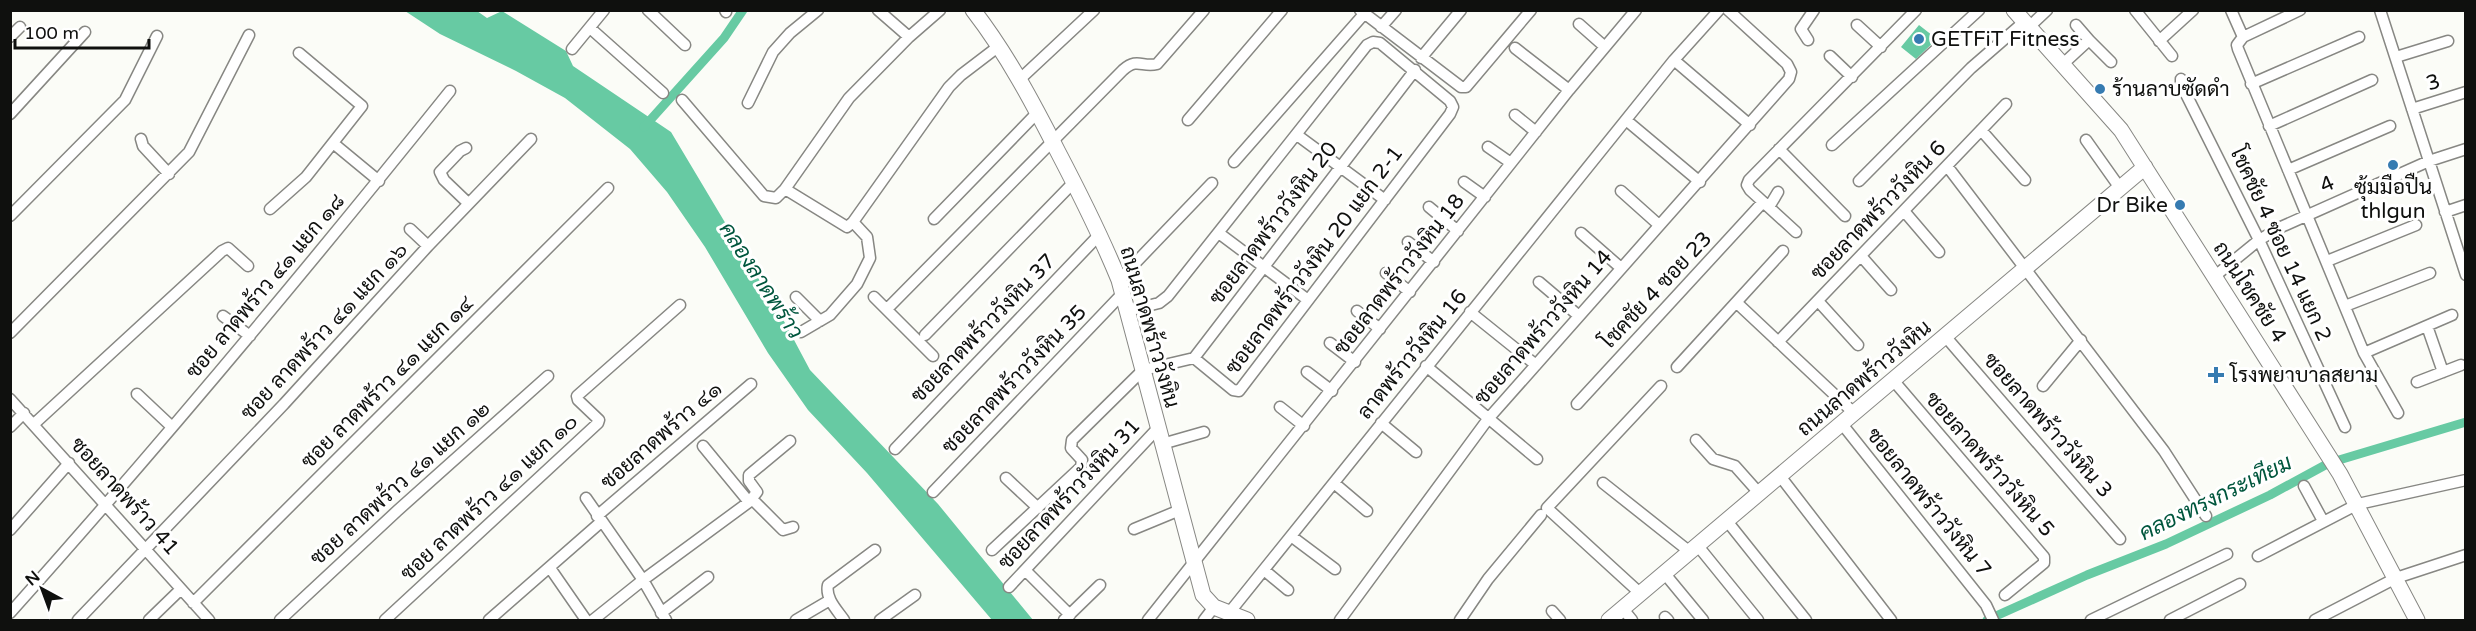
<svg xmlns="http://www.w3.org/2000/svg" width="2476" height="631" viewBox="0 0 2476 631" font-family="'Varela Round',Sarabun,sans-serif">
  <rect width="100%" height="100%" fill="#fbfcf7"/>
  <!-- water -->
  <path fill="#67caa3" d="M405,11H477L487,18L502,11L566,51L573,66L671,132L785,323L810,370L938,504L1033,620H992L867,473L808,410L768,353L705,247L667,192L630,149L565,98L516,71L440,34Z
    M1919,25L1937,39L1916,59L1901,47Z"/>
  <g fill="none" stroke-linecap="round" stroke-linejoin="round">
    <!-- canal -->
    <path stroke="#67caa3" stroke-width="9" d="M644,127L724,38L743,10
      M1987,620L2087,575L2166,544L2270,495L2329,463L2466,422"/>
    <defs>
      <path id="street" d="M648,10L685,45
        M725,10L726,12
        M878,10L909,37
        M1360,10L1461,87H1466L1531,10
        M2135,10L2172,56
        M2231,10L2243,37
        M2300,10L2243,37L2237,45L2238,49L2364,353L2398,413
        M2380,10L2466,275
        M1579,24L1605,47
        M1857,25L1881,47
        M1381,27L1396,10
        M2029,27L2047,10
        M590,28L663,93
        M10,37L20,27
        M1808,40L1801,29L1814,10
        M2089,40L2111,62
        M2159,41L2193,10
        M1515,48L1569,90
        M572,49L604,10
        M1830,56L1852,77
        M2396,57L2448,41
        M1421,58L1461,10
        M1674,60L1750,125
        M2063,64L2089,40L2076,25
        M2181,79V84L2259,240L2345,427
        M1019,80L1094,10
        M2251,84L2359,37
        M682,100L764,196L776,198L785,189L849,98L909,37L940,10
        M748,103L773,52L790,33L818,10
        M2412,109L2466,92
        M10,114L85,32
        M1515,115L1536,132
        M1188,120L1282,10
        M1626,120L1700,182
        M2269,126L2372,80
        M1981,130L2025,180
        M1297,135L1385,200
        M141,139L143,146L169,174
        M2086,140L2120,188
        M333,143L379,181
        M1832,145L1979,10
        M1488,147L1511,163
        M466,148L460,151L440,172L444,180L468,203
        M1779,149L1845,216
        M1234,162L1364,14
        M1947,166L2164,451L2206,516
        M2288,170L2390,126
        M1859,181L1971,68L2024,22
        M1464,182L1485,197
        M785,189L847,227L853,222L949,87L961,75L999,46
        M1621,191L1659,225
        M1429,207L1458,231
        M1769,207L1778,192
        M270,209L306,177L362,106L299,53
        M1904,211L1939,252
        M2445,212L2466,205
        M10,216L125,100L157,36
        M934,219L1037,113
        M410,229L428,246
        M1796,232L1750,190L1747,185L1749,180L1916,10
        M1581,233L1621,268
        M1220,234L1308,300
        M1408,242L1434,262
        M1861,256L1891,290
        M2327,261L2416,225
        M1386,273L1410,292
        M2215,276L2259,240L2281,227L2429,161L2466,149
        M1119,280L1212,183
        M1539,282L1579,316
        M796,297L820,321
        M874,297L933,356
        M1818,301L1858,345
        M1737,303L1854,413
        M2345,306L2430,273
        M887,309L1123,70C1138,57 1142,68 1157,64L1204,10
        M1127,311L1159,303L1168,296L1367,45L1373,42L1380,43L1450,101L1453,107L1450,114L1239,391L1233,390L1194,358
        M1357,311L1380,329
        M1470,312L1536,365
        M223,316L250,336
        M2427,326L2443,372
        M801,332L830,315L857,284L870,258L867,237L853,222
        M10,333L189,152L249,35
        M925,335L1074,182
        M1945,336L2120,539
        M1778,342L2006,104
        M1330,343L1355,362
        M2364,353L2452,315
        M1426,366L1537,459
        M1677,367L1783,251
        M1307,372L1332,391
        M1893,380L2044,557V563L2005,595
        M2417,382L2461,365
        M2043,386L2081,340
        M137,394L171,426
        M10,399L209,620
        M1577,404L1763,202
        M1280,407L1304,426
        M1381,423L1416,452
        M34,424L222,251L228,248L248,266
        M1842,424L1986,605L1993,620
        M10,427L24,413
        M1696,440L1713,459L1735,466L1759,493
        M1162,444L1204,432
        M895,449L1100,234
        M1780,476L1891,620
        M1006,478L1038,508
        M1334,483L1367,511
        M1603,483L1690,552
        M2304,486L2323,521
        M933,492L1123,293
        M586,498L643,580L593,620
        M752,499L783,530L793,527
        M749,502L757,492L749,481V475L790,441
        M597,516L751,384
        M1727,521L1806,620
        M1134,529L1180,510
        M10,530L69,463
        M1291,536L1335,569
        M1698,546L1758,620
        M992,550L1081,467L1082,460L1071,448L1072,440L1143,370L1194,358L1415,70
        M2258,556L2358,504L2466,480
        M550,568L586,620
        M1025,570L1070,615
        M1264,570L1288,590
        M1665,574L1703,620
        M1009,587L1158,428
        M1641,594L1547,508L1661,386
        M193,603L608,188
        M1623,609L1632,620
        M1552,611L1560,620
        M10,613C162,443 308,268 450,91
        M661,613L708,577
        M1229,613L1674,60L1719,10
        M1665,617L1668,620
        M78,620L284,404L428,246L531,139
        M149,620L181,589
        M280,620L397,511L548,376
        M385,620L598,423L599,420L578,400L577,396L680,305
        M489,620L601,522
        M666,620L643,580L749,502L703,446
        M796,620L830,600
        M844,620C837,610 825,598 828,585L875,550
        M880,620L915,595
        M1064,620L1100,585
        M1148,620L1569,90L1636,10
        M1204,620L1214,607
        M1340,620L1488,419L1789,79L1791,72L1787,64L1728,10
        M1460,620L1488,579L1541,515
        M2091,620L2227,554
        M2170,620L2240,584
        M2315,620L2396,578L2466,555"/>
      <path id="secondary" d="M973,10C1007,54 1033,103 1058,152C1080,194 1101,236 1119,280L1203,595L1214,607L1247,620
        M2014,10L2121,130L2340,474L2417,620
        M1609,620L2145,167"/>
    </defs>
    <!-- street casing -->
    <use href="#street" stroke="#878783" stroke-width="13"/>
    <!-- secondary casing -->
    <use href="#secondary" stroke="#878783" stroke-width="17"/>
    <!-- street -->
    <use href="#street" stroke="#fff" stroke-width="10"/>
    <!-- secondary -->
    <use href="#secondary" stroke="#fff" stroke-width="15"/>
  </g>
  <!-- markers -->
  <g fill="#367bb1" stroke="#fff" stroke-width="2">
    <circle cx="1919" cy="39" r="6"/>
    <circle cx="2100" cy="89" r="6"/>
    <circle cx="2393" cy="165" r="6"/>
    <circle cx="2180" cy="205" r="6"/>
    <path d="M2213 366h6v6h6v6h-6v6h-6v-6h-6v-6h6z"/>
  </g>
  <g text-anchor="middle" stroke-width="6" stroke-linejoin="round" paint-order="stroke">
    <!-- poi labels -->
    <g font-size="21" fill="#0f100e" stroke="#fff" text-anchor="start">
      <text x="1931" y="46">GETFiT Fitness</text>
      <text x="2112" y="96">ร้านลาบซัดดำ</text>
      <text x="2393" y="194" text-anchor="middle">ซุ้มมือปืน<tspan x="2393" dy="24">thlgun</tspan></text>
      <text x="2168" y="212" text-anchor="end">Dr Bike</text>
      <text x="2230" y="382">โรงพยาบาลสยาม</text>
    </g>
    <!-- street labels -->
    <g font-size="21" fill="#0f100e" stroke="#fff">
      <text transform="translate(2433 82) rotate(-18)" y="7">3</text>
      <text transform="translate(2327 184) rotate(-24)" y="7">4</text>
      <text transform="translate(1878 210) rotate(-46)" y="7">ซอยลาดพร้าววังหิน 6</text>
      <text transform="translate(1273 223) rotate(-53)" y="7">ซอยลาดพร้าววังหิน 20</text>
      <text transform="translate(2281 244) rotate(65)" y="7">โชคชัย 4 ซอย 14 แยก 2</text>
      <text transform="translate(1314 260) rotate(-53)" y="7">ซอยลาดพร้าววังหิน 20 แยก 2-1</text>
      <text transform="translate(1399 274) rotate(-52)" y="7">ซอยลาดพร้าววังหิน 18</text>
      <text transform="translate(265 286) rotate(-50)" y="7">ซอย ลาดพร้าว ๔๑ แยก ๑๘</text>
      <text transform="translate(1656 290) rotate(-47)" y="7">โชคชัย 4 ซอย 23</text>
      <text transform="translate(2250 292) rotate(57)" y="7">ถนนโชคชัย 4</text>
      <text transform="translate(1150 327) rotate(74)" y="7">ถนนลาดพร้าววังหิน</text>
      <text transform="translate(1543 327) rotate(-49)" y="7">ซอยลาดพร้าววังหิน 14</text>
      <text transform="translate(983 328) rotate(-46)" y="7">ซอยลาดพร้าววังหิน 37</text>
      <text transform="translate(324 331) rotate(-47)" y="7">ซอย ลาดพร้าว ๔๑ แยก ๑๖</text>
      <text transform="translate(1412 354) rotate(-51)" y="7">ลาดพร้าววังหิน 16</text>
      <text transform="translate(1864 378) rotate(-40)" y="7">ถนนลาดพร้าววังหิน</text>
      <text transform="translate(1014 379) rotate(-46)" y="7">ซอยลาดพร้าววังหิน 35</text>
      <text transform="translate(387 382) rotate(-45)" y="7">ซอย ลาดพร้าว ๔๑ แยก ๑๔</text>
      <text transform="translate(2048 425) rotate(49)" y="7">ซอยลาดพร้าววังหิน 3</text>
      <text transform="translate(661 435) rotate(-41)" y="7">ซอยลาดพร้าว ๔๑</text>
      <text transform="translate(1990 464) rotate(49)" y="7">ซอยลาดพร้าววังหิน 5</text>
      <text transform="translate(400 483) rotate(-42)" y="7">ซอย ลาดพร้าว ๔๑ แยก ๑๒</text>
      <text transform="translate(1069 494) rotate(-47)" y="7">ซอยลาดพร้าววังหิน 31</text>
      <text transform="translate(125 496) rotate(48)" y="7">ซอยลาดพร้าว 41</text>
      <text transform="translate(489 497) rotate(-43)" y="7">ซอย ลาดพร้าว ๔๑ แยก ๑๐</text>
      <text transform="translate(1929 502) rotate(51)" y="7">ซอยลาดพร้าววังหิน 7</text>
    </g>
    <!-- water labels -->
    <g font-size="22" font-style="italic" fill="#00563d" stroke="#fff">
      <text transform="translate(762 280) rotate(57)" y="8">คลองลาดพร้าว</text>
      <text transform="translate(2215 497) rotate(-26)" y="8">คลองทรงกระเทียม</text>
    </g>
  </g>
  <!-- border -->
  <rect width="2476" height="631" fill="none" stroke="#0f100e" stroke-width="24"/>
  <!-- north arrow -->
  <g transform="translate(42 589) rotate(319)" stroke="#ffffff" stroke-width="4.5" paint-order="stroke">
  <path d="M0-4.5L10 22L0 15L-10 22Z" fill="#0f100e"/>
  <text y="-9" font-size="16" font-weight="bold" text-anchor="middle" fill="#0f100e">N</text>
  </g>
  <!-- scale -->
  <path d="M15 39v9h134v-9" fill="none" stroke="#0f100e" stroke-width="3"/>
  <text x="24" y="39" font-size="18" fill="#0f100e" stroke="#ffffff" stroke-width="4.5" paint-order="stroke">100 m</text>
</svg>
